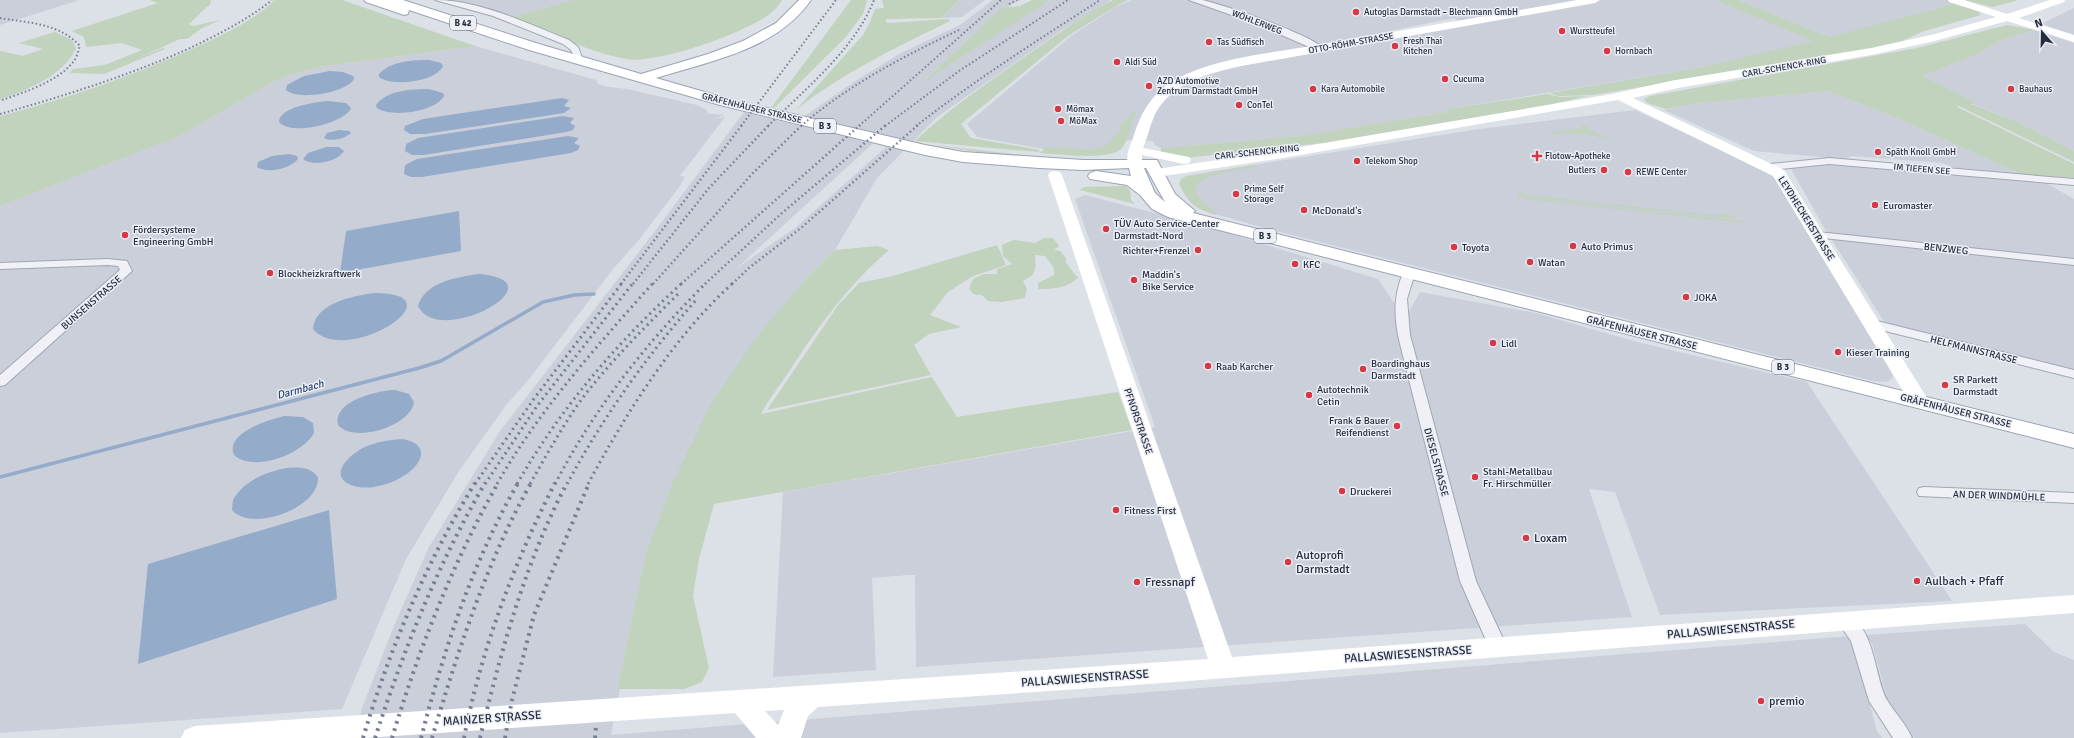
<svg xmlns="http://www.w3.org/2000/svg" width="2074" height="738" viewBox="0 0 2074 738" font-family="Signika,sans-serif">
  <rect width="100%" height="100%" fill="#dce0e7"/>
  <!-- built -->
  <path fill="#cacfda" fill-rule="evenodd" d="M0,0H80L0,25Z
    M447,0H573L512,17Z
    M959,0H985L962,17L941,18Z
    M993,0H1021L998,11L925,80L1050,0H1111L1062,30L937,117L877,178L835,250L813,271L645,557L611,735L1851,636L1877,731L1882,738H355L362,708L396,621L429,547L500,431L655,231L744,112L793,124L860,78L901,53L960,25ZM882,135L895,139L795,228L737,268Z
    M1131,0H1715L1814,41L1698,68L1448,109L1447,112L1300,136L1161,148L1155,145L1153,141L1121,140L1106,151L1049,150L977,137L967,124L1071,36L1115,7ZM1454,18L1460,22L1265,56Z
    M1738,0H1965L1936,9L1833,36L1819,33Z
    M2074,8V35L2041,24Z
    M2035,30L2074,43V151L2016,121L1970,103L1921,76L1980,53L1999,41Z
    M475,46L596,80L598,84L609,87L627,89L697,105L705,109L709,114L725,115L713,119L725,117L680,176L685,177L680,186L638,241L613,269L530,378L507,404L459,471L406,559L342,709L0,733V206L180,136L271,83L292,74L319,67Z
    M1828,91L1895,117L2021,174L1956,168L1942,163L1852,156L1844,159L1754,151L1664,110L1692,104Z
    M1635,110L1773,174L1893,375L1892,379L1886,382L1873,381L1268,229L1208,212L1188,189L1209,172L1479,129Z
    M1832,165L2046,183L2074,199V372L1885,323L1823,226L1790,167Z
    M1085,195L1208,227L1378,279L1405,319L1420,292L1536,313L1637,342L1807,382L1952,601L1660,615L1615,492L1589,489L1632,617L916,667L915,575H908L872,578L876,670L773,677L783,492L1155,427L1075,199Z
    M2025,624L2054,652L2074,660V738H1914L1889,705L1872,644L1865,635Z"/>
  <!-- green -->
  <path fill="#c1d2bd" d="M150,0H211L210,5C202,10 196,18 189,24L193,26L220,20L202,28L187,39H180L138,58L163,48L165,49L104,74L70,73L73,69L105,65L142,50L122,43L86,47L84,37L72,31L158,3Z
    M275,0H342L475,46L319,67L292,74L271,83L180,136L0,206V116C66,99 129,77 192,49C220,36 252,22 275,0Z
    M573,0H782C779,4 776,9 772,12C749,32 656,65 626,59C587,52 549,32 512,17Z
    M851,0H867L863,14L845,38L773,109L771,108Z
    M882,0H959L941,18L886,19V22L890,23L948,19L950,21C897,47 842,73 796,110L863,35L869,24L875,9L884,8Z
    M1032,0H1050L923,82L998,11L1005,7L1020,6Z
    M1113,0H1128L1116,6L1068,36L961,124L971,138L1040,150L1039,152L915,141C952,106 994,78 1036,49C1061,32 1086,13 1113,0Z
    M1715,0H1738L1819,33L1832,36L1936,9L1955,3L1980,12L1981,13L1979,14L1981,15L1924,31L1898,43L1873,49L1593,95L1558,96L1549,93L1698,68L1813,41Z
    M1964,0H2018L1993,7Z
    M2007,25L2035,30L1999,41L1980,53L1922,76L1974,102L1971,104L2016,121L2074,151V162L1959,106L1957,107L2074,164V178L2021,174L1895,117L1828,91L1692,104L1666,109L1647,103L1644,99L1650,96L1917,48Z
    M55,32L72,40L76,48C65,75 26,90 0,100V51L23,56L43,49L19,43Z
    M1547,94L1560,97L1588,96L1543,106L1333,142L1185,158L1161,152V148L1300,136L1447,112V109Z
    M1134,111H1137C1131,122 1129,139 1122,148C1112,161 1055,154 1039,153L1047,147L1094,150L1097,147L1103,148L1122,129L1117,128Z
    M1580,125L1589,127L1586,128L1606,138L1611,137L1613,139L1598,138L1597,136L1559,132V134L1547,133L1583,128Z
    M933,145L1031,156L984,153Z
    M1254,165L1257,167C1245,169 1187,174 1197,195C1201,203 1213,207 1216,215C1194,208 1189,204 1179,184L1181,179L1186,176Z
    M1125,186C1132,189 1130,194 1131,200L1135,204L1080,190L1084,187Z
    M1522,192L1524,195L1723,216L1722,213L1731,215L1738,219L1518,196V193Z
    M1519,197L1741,221L1744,223L1525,199Z
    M1044,238H1053L1059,246L1054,250L1060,251L1066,258V263L1078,278C1067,288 1053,289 1038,289V283L1054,275V268L1045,256L1035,255C1036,269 1037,274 1023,281L1027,289L1025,298L1001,302L988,301L982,295H975L969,289L973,279L984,274H997V269L1012,264L1003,256L1002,245L1014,240L1035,243Z
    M997,245L1006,265L973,276L948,292L930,315L961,327L929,334L914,345L931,375L767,410L839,304L859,283L893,276Z
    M877,246L889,250C848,285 819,326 790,370C780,385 769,399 761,414L932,377L957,417L1118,392L1132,430L714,504L699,559L693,596L709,668L702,682L684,689H618L645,557L672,484L711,404L758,335L813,271L835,250Z"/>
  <!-- water -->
  <path fill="#95abca" d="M429,60L441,63L443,66C436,82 392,87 379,77V74C391,61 412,60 429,60Z
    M330,71L343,72L353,76L354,79C346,93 298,101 286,90L287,85L304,76Z
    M429,89L443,93L444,96C435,112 392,118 377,108L376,105C387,90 412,89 429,89Z
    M562,98L569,100L564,106L571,108L564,113L425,134H410L404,130L405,126L423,119Z
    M328,101L346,103L351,108L350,110C340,124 291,136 279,122C279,107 316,102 328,101Z
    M563,116L574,118L570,123L575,126L573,130L566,132L424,155H412L405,151L406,144L418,138Z
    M339,130L349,131L351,133C344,139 332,142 324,138L327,133Z
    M568,136L579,138L574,143L580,146L578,150L571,153L422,177H411L404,174L405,165L417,159Z
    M326,147H339L344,151C338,162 312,167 303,159L308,153Z
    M289,154L297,156L298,159C290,169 267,174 257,167L258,162L272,156Z
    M459,211L461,251L340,273L346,231Z
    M479,274C564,281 438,349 418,306C425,282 457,277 479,274Z
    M374,293C464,293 345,368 313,329C315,303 353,296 374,293Z
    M395,390L409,394L414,402C411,426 354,444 338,425C332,401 379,390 395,390Z
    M285,416L303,417L313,423L314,433C303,454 254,473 234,455C224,433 270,419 285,416Z
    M403,439C432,445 422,465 402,477C394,482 384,485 374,487C353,490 327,480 349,458C363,444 384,440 403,439Z
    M287,468C299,467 312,467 318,478C319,508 251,533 232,510L233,500C244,480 266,472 287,468Z
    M329,510L337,599L138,664L148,564Z"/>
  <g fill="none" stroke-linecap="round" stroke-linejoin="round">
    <!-- stream -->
    <path stroke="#95abca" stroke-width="3.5" d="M0,477L419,368L441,361L543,302L574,295L594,294"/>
    <defs>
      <path id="street" d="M435,0C480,0 528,24 569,40L578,47L583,60L576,62L571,50L563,44L493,16Z
        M1189,0C1193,0 1198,0 1202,0C1222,4 1311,35 1323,48L1316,50L1254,23Z
        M1829,158L2074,179V185L1829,164L1770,170L1765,167L1770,164Z
        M1818,232L2074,259V265L1814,237L1813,235Z
        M108,259L127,261L132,271L5,385L0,386V375L120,270L118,266L108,265L0,269V263Z
        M1409,270L1415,273L1407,299L1410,335L1476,581L1507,647L1504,652L1498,654L1492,652L1489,647L1460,581L1400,344C1394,319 1393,297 1403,273Z
        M1873,320L2074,370V378L1869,327L1867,324Z
        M1924,487L2074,493V503L1919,496L1917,492L1919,488Z
        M1845,615C1875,624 1874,676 1887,700C1895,713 1906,724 1912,738H1893L1869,701L1851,641L1837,621L1839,616Z"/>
      <path id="primary" d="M364,0H403L539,44L641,74L708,54L743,41L776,23L799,0H811C776,50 711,61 656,78L729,99L925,145L963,152L1083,160H1157L1175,194L1195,211L1193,213L2074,434V448L1168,217L1152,209L1140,195L1127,185L1090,179L1088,176L1090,173L1096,171L1131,176L1129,168L1083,170L1039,168L963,162L925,155L720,105L529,50L409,10L408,14L404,15L366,2ZM1144,168H1146L1165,202L1155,193Z"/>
    </defs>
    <!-- street casing -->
    <use href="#street" stroke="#a1a7b1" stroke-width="2"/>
    <!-- primary casing -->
    <use href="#primary" stroke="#9ba3b4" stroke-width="2"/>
    <!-- street -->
    <use href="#street" fill="#eff1f6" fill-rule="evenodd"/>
    <!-- secondary -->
    <path fill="#fff" fill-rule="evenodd" d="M1577,0H1600L1595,3L1247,65C1212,72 1168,82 1153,119C1149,129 1147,139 1143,148L1189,157L1191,160L1189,163L1184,164L1142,155V164L1140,167H1130C1123,158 1131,145 1134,135C1141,112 1154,91 1176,79C1220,56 1275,53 1323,44C1408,29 1492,15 1577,0Z
      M1948,0H1964L2007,14L2050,0H2065L2064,2L2019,18L2074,35V42L2007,21L1935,41L1871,55L1678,88L1633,98L1784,170L1929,401L1926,405L1919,407L1912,405L1909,401L1773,176L1618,100L1283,158L1157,177L1152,176L1150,173L1152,170L1157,169L1283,150L1612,94L1670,81L1871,48L1935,34L1996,17L1949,2Z
      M1055,171L1060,172L1062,175L1232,657L2074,595V613L1123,686L818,707L808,716L801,738H756L735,713L365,738H181L185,730L195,726L1208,659L1048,175L1050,172ZM784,710L778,725L765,711Z"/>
    <!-- primary -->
    <use href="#primary" fill="#fff" fill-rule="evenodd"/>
    <!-- rail-far3 -->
    <path stroke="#757e92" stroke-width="2" stroke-dasharray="1.5 2.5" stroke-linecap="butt" d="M1009,4L1017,0
      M0,18C29,23 59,23 80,46C78,51 77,57 74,61C58,82 24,92 0,101
      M0,114C64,96 127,76 188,49C217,35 246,21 272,0
      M741,126L836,0
      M768,126C805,89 855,49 874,0
      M801,126C848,85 904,56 959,30
      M859,126L1001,0
      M885,126L959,71L1068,0
      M916,126C975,80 1038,40 1100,0"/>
    <!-- rail-far2 -->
    <path stroke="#757e92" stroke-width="2.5" stroke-dasharray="1.5 3" stroke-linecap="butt" d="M621,284L742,125
      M633,284L709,188L769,125
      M653,284L753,173L802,125
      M681,284L860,125
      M705,284L782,213L886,125
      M732,284L750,267L801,228L918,125"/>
    <!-- rail-far1 -->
    <path stroke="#757e92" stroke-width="3" stroke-dasharray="2 4" stroke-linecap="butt" d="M475,484L533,400L622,283
      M485,484L537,406L633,283
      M497,484C539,410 597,346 653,283
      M517,484C562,406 616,344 682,283
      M530,484C546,456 562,427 581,400C610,362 644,328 678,294
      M555,484C594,409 646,343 706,283
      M567,484C603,417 646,357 696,300
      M588,484C625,415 674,336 733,283"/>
    <!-- rail -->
    <path stroke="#757e92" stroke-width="4" stroke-dasharray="2.5 5" stroke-linecap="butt" d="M363,738C390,648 426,563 475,483
      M375,738C404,649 438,564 485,483
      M392,738C419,649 452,564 498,483
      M421,738C444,650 472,563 518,483
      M432,738C458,651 486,563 531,483
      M464,738C481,650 514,563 555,483
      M480,738C501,651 525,563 567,483
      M505,738L512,700L534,615L589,483
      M595,738L596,726"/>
  </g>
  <!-- markers -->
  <g fill="#d53946" stroke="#eceff5" stroke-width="1.5">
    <circle cx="1356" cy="12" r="4"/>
    <circle cx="1562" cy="31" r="4"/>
    <circle cx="1209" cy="42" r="4"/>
    <circle cx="1395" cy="46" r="4"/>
    <circle cx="1607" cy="51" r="4"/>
    <circle cx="1117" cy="62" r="4"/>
    <circle cx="1445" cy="79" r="4"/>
    <circle cx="1149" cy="86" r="4"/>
    <circle cx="1313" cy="89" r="4"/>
    <circle cx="2011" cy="89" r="4"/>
    <circle cx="1239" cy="105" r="4"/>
    <circle cx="1058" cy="109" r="4"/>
    <circle cx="1061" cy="121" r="4"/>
    <circle cx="1878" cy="152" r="4"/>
    <path d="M1535 150h4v4h4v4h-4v4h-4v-4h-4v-4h4z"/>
    <circle cx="1357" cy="161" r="4"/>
    <circle cx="1604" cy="170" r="4"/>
    <circle cx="1628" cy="172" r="4"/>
    <circle cx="1236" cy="194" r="4"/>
    <circle cx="1875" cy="205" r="4"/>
    <circle cx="1304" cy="210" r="4"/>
    <circle cx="1106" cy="229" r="4"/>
    <circle cx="125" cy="235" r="4"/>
    <circle cx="1573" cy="246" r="4"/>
    <circle cx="1454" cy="247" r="4"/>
    <circle cx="1198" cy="250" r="4"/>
    <circle cx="1530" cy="262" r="4"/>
    <circle cx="1295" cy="264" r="4"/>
    <circle cx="270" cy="273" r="4"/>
    <circle cx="1134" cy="280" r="4"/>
    <circle cx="1686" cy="297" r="4"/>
    <circle cx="1493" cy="343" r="4"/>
    <circle cx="1838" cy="352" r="4"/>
    <circle cx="1208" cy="366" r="4"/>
    <circle cx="1363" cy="369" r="4"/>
    <circle cx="1945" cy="385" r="4"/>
    <circle cx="1309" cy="395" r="4"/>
    <circle cx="1397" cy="426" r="4"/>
    <circle cx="1475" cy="477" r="4"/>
    <circle cx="1342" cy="491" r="4"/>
    <circle cx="1116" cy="510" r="4"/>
    <circle cx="1526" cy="538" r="4"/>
    <circle cx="1288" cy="562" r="4"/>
    <circle cx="1917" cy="581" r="4"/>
    <circle cx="1137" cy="582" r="4"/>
    <circle cx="1761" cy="701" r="4"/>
  </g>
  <g text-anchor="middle" stroke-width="3" stroke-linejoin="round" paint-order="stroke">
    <!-- far-poi labels -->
    <g font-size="9" fill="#252d3f" stroke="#eceff5" text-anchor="start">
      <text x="1364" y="15">Autoglas Darmstadt – Blechmann GmbH</text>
      <text x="1570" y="34">Wurstteufel</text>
      <text x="1403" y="44">Fresh Thai<tspan x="1403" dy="10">Kitchen</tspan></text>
      <text x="1217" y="45">Tas Südfisch</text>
      <text x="1615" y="54">Hornbach</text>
      <text x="1125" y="65">Aldi Süd</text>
      <text x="1453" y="82">Cucuma</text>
      <text x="1157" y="84">AZD Automotive<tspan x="1157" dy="10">Zentrum Darmstadt GmbH</tspan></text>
      <text x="1321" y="92">Kara Automobile</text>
      <text x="2019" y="92">Bauhaus</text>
      <text x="1247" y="108">ConTel</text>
      <text x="1066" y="112">Mömax</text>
      <text x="1069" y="124">MöMax</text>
      <text x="1886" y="155">Späth Knoll GmbH</text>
      <text x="1545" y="159">Flotow-Apotheke</text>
      <text x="1365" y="164">Telekom Shop</text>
      <text x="1596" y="173" text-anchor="end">Butlers</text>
      <text x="1636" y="175">REWE Center</text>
      <text x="1244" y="192">Prime Self<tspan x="1244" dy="10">Storage</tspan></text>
    </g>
    <!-- far-street labels -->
    <g font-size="9" fill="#252d3f" stroke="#eceff5">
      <text transform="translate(1257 22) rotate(21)" y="3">WÖHLERWEG</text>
      <text transform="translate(1351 43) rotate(-10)" y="3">OTTO-RÖHM-STRASSE</text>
      <text transform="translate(1784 67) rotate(-10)" y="3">CARL-SCHENCK-RING</text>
      <text transform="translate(752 108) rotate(14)" y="3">GRÄFENHÄUSER STRASSE</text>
      <text transform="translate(1257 152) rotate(-6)" y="3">CARL-SCHENCK-RING</text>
      <text transform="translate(1922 169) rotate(5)" y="3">IM TIEFEN SEE</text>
    </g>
    <!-- shield labels -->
    <g fill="#eceff5" stroke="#616776" stroke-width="1">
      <rect x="450" y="16" width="26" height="14" rx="3"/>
      <rect x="814" y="119" width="22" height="14" rx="3"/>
      <rect x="1254" y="229" width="22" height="14" rx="3"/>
      <rect x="1772" y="360" width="22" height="14" rx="3"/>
    </g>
    <g font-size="9" font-weight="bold" fill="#252d3f">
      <text x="463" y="26">B 42</text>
      <text x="825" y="129">B 3</text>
      <text x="1265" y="239">B 3</text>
      <text x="1783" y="370">B 3</text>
    </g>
    <!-- poi labels -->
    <g font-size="10" fill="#252d3f" stroke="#eceff5" text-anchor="start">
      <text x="1883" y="209">Euromaster</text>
      <text x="1312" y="214">McDonald's</text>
      <text x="1114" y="227">TÜV Auto Service-Center<tspan x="1114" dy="12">Darmstadt-Nord</tspan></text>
      <text x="133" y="233">Fördersysteme<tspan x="133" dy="12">Engineering GmbH</tspan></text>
      <text x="1581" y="250">Auto Primus</text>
      <text x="1462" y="251">Toyota</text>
      <text x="1190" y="254" text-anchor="end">Richter+Frenzel</text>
      <text x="1538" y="266">Watan</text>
      <text x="1303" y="268">KFC</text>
      <text x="278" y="277">Blockheizkraftwerk</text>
      <text x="1142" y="278">Maddin's<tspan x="1142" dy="12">Bike Service</tspan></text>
      <text x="1694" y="301">JOKA</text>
      <text x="1501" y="347">Lidl</text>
      <text x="1846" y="356">Kieser Training</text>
      <text x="1371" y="367">Boardinghaus<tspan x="1371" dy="12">Darmstadt</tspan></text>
      <text x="1216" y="370">Raab Karcher</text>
      <text x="1953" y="383">SR Parkett<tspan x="1953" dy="12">Darmstadt</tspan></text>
      <text x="1317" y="393">Autotechnik<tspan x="1317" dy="12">Cetin</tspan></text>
      <text x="1389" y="424" text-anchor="end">Frank &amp; Bauer<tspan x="1389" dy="12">Reifendienst</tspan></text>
      <text x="1483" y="475">Stahl-Metallbau<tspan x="1483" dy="12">Fr. Hirschmüller</tspan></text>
      <text x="1350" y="495">Druckerei</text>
      <text x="1124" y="514">Fitness First</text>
    </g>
    <!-- street labels -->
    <g font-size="10" fill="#252d3f" stroke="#eceff5">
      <text transform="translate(1807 218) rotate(58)" y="4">LEYDHECKERSTRASSE</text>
      <text transform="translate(1946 248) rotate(6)" y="4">BENZWEG</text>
      <text transform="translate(91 302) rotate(-41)" y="4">BUNSENSTRASSE</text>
      <text transform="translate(1642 332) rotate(14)" y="4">GRÄFENHÄUSER STRASSE</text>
      <text transform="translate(1974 349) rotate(14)" y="4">HELFMANNSTRASSE</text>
      <text transform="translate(1956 410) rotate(14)" y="4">GRÄFENHÄUSER STRASSE</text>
      <text transform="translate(1139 421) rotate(71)" y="4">PFNORSTRASSE</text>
      <text transform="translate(1437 462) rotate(75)" y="4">DIESELSTRASSE</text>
      <text transform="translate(1999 495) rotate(2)" y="4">AN DER WINDMÜHLE</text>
    </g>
    <!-- water labels -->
    <g font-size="11" font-style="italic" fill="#2d4975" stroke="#eceff5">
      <text transform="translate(300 389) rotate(-15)" y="4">Darmbach</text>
    </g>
    <!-- near-poi labels -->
    <g font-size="12" fill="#252d3f" stroke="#eceff5" text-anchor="start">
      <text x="1534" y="542">Loxam</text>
      <text x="1296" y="559">Autoprofi<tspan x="1296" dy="14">Darmstadt</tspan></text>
      <text x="1925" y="585">Aulbach + Pfaff</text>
      <text x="1145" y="586">Fressnapf</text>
      <text x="1769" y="705">premio</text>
    </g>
    <!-- near-street labels -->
    <g font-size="12" fill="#252d3f" stroke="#eceff5">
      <text transform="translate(1731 629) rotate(-5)" y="4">PALLASWIESENSTRASSE</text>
      <text transform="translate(1408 654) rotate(-4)" y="4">PALLASWIESENSTRASSE</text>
      <text transform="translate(1085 678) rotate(-4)" y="4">PALLASWIESENSTRASSE</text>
      <text transform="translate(492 718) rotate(-4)" y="4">MAINZER STRASSE</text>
    </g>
  </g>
  <!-- north arrow -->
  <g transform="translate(2042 32) rotate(340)" stroke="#eceff5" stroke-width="3" paint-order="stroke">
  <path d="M0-3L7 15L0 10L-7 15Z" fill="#252d3f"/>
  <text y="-6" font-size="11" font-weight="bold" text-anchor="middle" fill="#252d3f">N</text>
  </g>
</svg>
